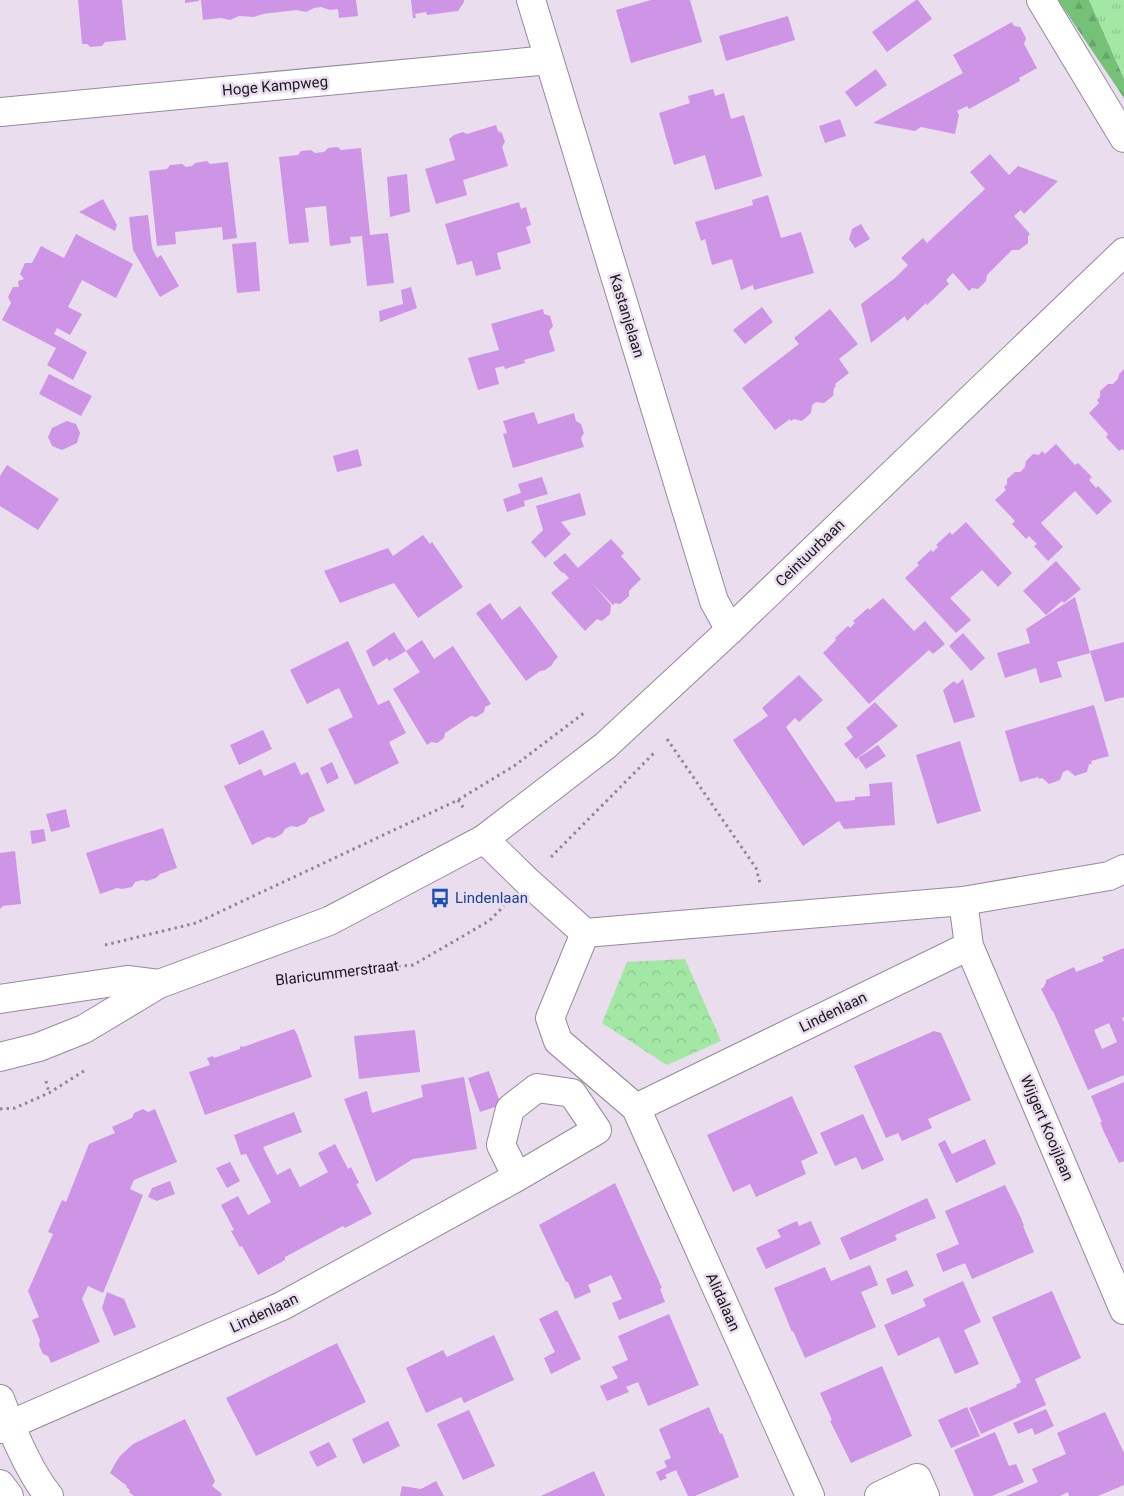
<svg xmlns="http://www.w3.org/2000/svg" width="1124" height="1496" viewBox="0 0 1124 1496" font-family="Roboto,sans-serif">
  <defs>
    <pattern id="grass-tufts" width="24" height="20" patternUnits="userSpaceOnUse" patternTransform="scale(1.25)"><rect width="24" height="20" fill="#a3e7a5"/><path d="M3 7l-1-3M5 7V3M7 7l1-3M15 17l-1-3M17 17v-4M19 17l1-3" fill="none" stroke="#8cc58e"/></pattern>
    <pattern id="forest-firs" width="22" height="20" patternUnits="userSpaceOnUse" patternTransform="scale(1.25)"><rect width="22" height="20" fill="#75c178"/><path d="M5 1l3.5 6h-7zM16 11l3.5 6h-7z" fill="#65a567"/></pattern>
    <pattern id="park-crowns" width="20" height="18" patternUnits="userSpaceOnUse" patternTransform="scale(1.25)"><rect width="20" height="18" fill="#a3e7a5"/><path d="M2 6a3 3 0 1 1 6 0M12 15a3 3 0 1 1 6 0" fill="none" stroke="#8cc58e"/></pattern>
  </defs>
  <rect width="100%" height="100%" fill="#e9ddee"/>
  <!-- grass -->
  <path fill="url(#grass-tufts)" d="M1089,0H1124V79Z"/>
  <!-- forest -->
  <path fill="url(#forest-firs)" d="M1058,0H1089L1124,79V98Z"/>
  <!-- park -->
  <path fill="url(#park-crowns)" d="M685,959L721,1041L667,1065L602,1023L627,962Z"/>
  <!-- building -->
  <path fill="#ce95e6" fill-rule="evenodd" d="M78,0H122L126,40L105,42L102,46L90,47L87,44H82Z
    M185,0H199V1L185,3Z
    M201,0H356L358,16L339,18L338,9L330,10L321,7L314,8L306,12L296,10L263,14L254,17L239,16L230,20L221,18L203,20Z
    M411,0H464V2L458,11L427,15L426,12L415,14L416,18H413Z
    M651,0H690L702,42L631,63L616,10Z
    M916,0H918L932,19L887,52L872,32Z
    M788,16L795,40L726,61L719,36Z
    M1012,22L1014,26L1020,27L1026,38L1024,44L1037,68L1019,78L1020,81L969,109L967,106L957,111L959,115L955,134L921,127L915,131L873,123L963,73L953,55Z
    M876,69L887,85L856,107L845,92Z
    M713,89L715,96L724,93L731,119L744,115L762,176L715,190L705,155L674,165L659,113L690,103L688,96Z
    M840,119L846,136L825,143L819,126Z
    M496,125L498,131L502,133L505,142L502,147L508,166L463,180L467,195L436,204L425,169L455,160L449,139L454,135L463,132L467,134Z
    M338,147L341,150L361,148L370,235L388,233L394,283L367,286L362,236L350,237L351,243L330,246L326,206L305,208L309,242L289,244L279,157L298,155L301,151L311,150L315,153L324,152L328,148Z
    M990,154L1009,175L1018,166L1058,181L1024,214L1021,210L1014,216L1030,234L1028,236V243L1019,250H1012L987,275L986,281L978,289L972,288L969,291L953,273L946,280L949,284L927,305L926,303L907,321L905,316L871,343L861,304L895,278L908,265L901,258L923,238L927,243L985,189L970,172Z
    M207,161L210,164L228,162L237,238L223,240L222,227L175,232L176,244L157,246L149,171L167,169L170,165L182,164L186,167L192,166L195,163Z
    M407,174L410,212L390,217L387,177Z
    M768,195L781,238L801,232L814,273L754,290L753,285L741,290L732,259L712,265L705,239L701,241L695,222L753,205L752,200Z
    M103,199L117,225L115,231L79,212Z
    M519,202L521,209L526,207L531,225L526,227L531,243L497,253L501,269L476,276L472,261L457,265L445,224Z
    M148,215L152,248L157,258L161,255L179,286L160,297L133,250L129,217Z
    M861,224L870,239L855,248L849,239L852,229Z
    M76,234L133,264L116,298L82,280L68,307L82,314L70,335L57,328L54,334L87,352L73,380L47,365L56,348L2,320L11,303L8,297L13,287H19L18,281L24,279L20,274L25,263H32L41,246L64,258Z
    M256,242L260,291L237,293L232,244Z
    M411,287L417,308L380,322L379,311L403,304L401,290Z
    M762,307L773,322L745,344L733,330Z
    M543,309L544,314L550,316L553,326L549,331L555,351L524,360L525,363L505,369L504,366L495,368L499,384L478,390L468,358L499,350L491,324Z
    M830,309L858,344L839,359L849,373L835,384L836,386L834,388L833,396L824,403L816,402L812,405L811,413L802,421L794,419L791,421L790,419L775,430L742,388L799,344L794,338Z
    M1124,369V451L1122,449L1119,451L1106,437L1108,434L1089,413L1099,403L1097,400L1100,397V391L1108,384H1113L1118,379L1119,374Z
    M49,374L92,396L81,416L39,394Z
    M534,412L538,424L574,413L576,421L581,424L584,433L581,438L584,447L513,468L503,434L507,433L503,421Z
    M67,421L76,424L80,433L77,443L62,450L52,446L48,437L52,428Z
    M1056,444L1075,465L1078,463L1092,477L1089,480L1096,488L1098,486L1112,501L1097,515L1075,491L1041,523L1063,547L1048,561L1034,546L1037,544L1029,536L1026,539L1012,524L1015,521L995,500L1006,490L1004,487L1007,484V479L1015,472H1020L1025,467L1026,461L1033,454L1039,455L1042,451L1045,454Z
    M358,449L362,466L337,472L333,456Z
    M7,465L59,499L38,530L0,506V476Z
    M542,477L548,494L524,501L525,506L507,512L503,499L521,493L518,484Z
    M580,493L586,515L561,522L571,534L545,558L531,542L543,530L536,506Z
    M966,522L1012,573L998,587L982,570L950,598L971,620L956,633L905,578L919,565L917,563L931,550L933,552L938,547L936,545L950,532L952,535Z
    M423,535L430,544L432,542L463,587L418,618L394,583L340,603L324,571L388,548L393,556Z
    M611,539L624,553L621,556L641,579L629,591V596L620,604L615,603L613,605L591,582L611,605L610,614L602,621L597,619L585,631L551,593L569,578L563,572L562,573L553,563L565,553L578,568Z
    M1056,561L1081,589L1064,603L1062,601L1046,615L1023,591Z
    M1075,597L1090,653L1057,662L1062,677L1040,683L1036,668L1005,678L997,653L1030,643L1026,629Z
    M883,598L914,631L925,621L945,644L933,654L929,650L928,651L869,704L823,653L836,640L835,638L848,626L850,628L855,623L853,621L868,608L869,610Z
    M490,603L502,620L520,606L558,657L554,661L552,665L545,670L540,671L526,681L476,613Z
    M394,632L406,651L389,661L387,658L373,667L366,651Z
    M963,633L985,658L971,671L949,646Z
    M422,640L434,659L453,646L491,704L485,707L484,712L476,717L471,716L445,733L444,738L437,743L431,742L427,745L393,689L420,672L406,651Z
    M348,641L378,705L389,700L406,733L389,742L399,763L355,785L328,729L353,717L339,688L307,704L290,670Z
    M1124,642V697L1105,702L1090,651Z
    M799,675L823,700L799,722L795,718L786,727L836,802L855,800V797L870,796L869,784L892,782L895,825L844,829L839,821L803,846L733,740L768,716L762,708Z
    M963,679L975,717L954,723L943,690L954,681L957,684Z
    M875,702L898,726L856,759L844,744L853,737L846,728Z
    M1094,705L1109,756L1091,761L1092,764H1089L1087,772L1075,776L1068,770L1063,772L1060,780L1049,784L1042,778L1039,779L1038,777L1020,782L1005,731Z
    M263,730L272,749L239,765L230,745Z
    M960,741L981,811L937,824L916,755Z
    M878,745L886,756L866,769L858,758Z
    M295,762L301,775L308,772L325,811L309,818L306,823L297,827L291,826L285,829L282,834L274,838L268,837L252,845L224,786L261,769L264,776Z
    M332,762L339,778L327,784L320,768Z
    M66,809L70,827L51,832L46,814Z
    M163,828L177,868L160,874L156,878L147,881L142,880L135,882L132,887L122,889L117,888L100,894L86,853Z
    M44,829L46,841L32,844L30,831Z
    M15,851L21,904L3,906L0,909V853Z
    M1124,948V1017L1122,1018L1124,1022V1075L1088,1090L1053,1011H1052L1041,989L1044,987L1046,982V980L1074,967L1076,972L1104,961L1102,957ZM1109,1023L1117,1042L1102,1049L1094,1030Z
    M294,1029L297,1034L312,1077L205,1115L189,1072L210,1065L207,1058L213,1056L214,1058L240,1049V1047L242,1046L243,1047Z
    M415,1030L420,1072L359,1079L354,1036Z
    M934,1031L941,1033L971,1100L928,1119L932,1128L902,1141L898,1133L886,1138L854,1066Z
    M489,1071L501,1105L480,1112L468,1078Z
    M464,1077L477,1149L413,1159L376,1182L344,1099L367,1091L372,1113L423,1097L421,1085Z
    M1124,1082V1161L1119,1163L1103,1130L1100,1122H1102L1091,1096Z
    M792,1096L818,1153L801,1161L806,1174L756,1197L750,1184L733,1192L707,1135Z
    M143,1109L148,1112L155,1109L177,1162L134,1180L130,1189L143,1195L103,1293L88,1286L82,1299L100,1342L51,1363L48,1356L43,1354L39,1345L40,1340L32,1320L39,1317L28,1291L53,1234L48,1232L62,1200L66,1202L89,1144L115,1133L112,1127L132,1118L134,1113Z
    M294,1112L302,1132L263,1147L277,1175L290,1168L300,1187L328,1172L318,1153L335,1144L348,1169L351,1167L359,1183L356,1184L372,1214L345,1228L343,1226L285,1257V1260L258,1275L242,1246L240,1247L231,1231L234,1230L221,1205L238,1196L248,1215L271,1202L246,1154L241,1155L234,1135Z
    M863,1114L884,1160L862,1170L856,1157L835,1166L820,1133Z
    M985,1139L996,1164L956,1183L938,1144L945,1140L952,1154Z
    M230,1162L240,1181L227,1188L216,1168Z
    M170,1181L175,1194L157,1201L148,1197L152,1188Z
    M615,1183L662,1288L660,1289L665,1302L619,1320L612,1303L622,1299L611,1275L588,1285L591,1292L575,1299L568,1282H566L539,1225Z
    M1005,1185L1021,1218L1024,1226H1023L1034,1252L972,1279L965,1263L943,1272L936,1254L959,1244L945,1211Z
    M927,1198L936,1218L895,1235L897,1240L850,1260L840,1238Z
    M797,1221L799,1226L811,1221L821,1244L766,1269L756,1248L781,1237L777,1230Z
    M870,1265L878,1285L861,1292L876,1327L805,1358L793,1331L792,1332L774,1288L825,1267L831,1281Z
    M907,1270L914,1286L892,1295L886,1279Z
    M963,1281L981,1322L964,1330L979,1364L955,1374L939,1337L898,1356L884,1325L926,1306L923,1299Z
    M1052,1291L1081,1358L1035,1379L1046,1405L981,1434L969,1408L1017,1387L1016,1385L1021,1382L992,1317Z
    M107,1292L124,1299L136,1327L114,1336L102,1308Z
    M557,1310L581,1359L551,1374L544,1358L555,1352L539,1319Z
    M669,1314L699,1385L648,1406L638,1382L626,1387L629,1392L607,1401L600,1386L618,1378L612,1367L628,1360L618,1336Z
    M494,1335L514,1380L464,1403L461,1397L426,1413L406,1368L443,1350L447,1357Z
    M337,1343L366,1402L256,1456L226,1398Z
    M882,1366L912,1436L851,1463L830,1421L832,1420L820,1393Z
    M709,1407L720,1434L722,1433L739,1477L695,1496H688L676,1470L665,1475L667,1478L660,1481L656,1472L667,1467L664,1461L671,1458L659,1429Z
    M967,1407L980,1436L951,1448L938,1420Z
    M1046,1409L1054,1426L1035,1435L1032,1428L1018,1434L1013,1423Z
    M469,1410L495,1466L463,1480L437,1424Z
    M1105,1412L1124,1453V1485L1098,1496H1069L1068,1492L1060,1496H1006L1038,1482L1032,1469L1066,1454L1057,1433Z
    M185,1419L215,1481L212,1486L222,1494L221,1496H134L129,1492L130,1490L126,1487L127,1486L110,1473L116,1462L120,1456L133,1444Z
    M388,1421L400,1446L363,1464L352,1439Z
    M995,1432L1009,1466L1016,1464L1024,1482L992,1496H974L954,1450Z
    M329,1442L337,1457L317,1467L309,1452Z
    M594,1471L605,1496H541Z
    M436,1481L444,1496H400L402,1486L421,1489Z"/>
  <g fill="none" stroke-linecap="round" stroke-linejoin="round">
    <defs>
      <path id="minor" d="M531,0L714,601L730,630
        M1041,0L1124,138
        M0,112L549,60
        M484,839L527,881L585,933
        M963,901L969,946L636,1108L558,1041L550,1018L585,933L963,901L1109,876L1124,869
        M969,946L1124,1310
        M636,1108L810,1496
        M0,1399C11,1428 29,1472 49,1496
        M0,1429L282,1306L517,1177L597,1130L572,1093L537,1088L510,1109L501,1145L517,1177
        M0,1484L9,1496
        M879,1496L917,1478L925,1496"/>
      <path id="major" d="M0,999L127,980L159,984
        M0,1057L39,1047L84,1029L159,984L329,921L484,839L605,746L730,630L1124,252"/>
    </defs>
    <!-- minor casing -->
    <use href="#minor" stroke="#958a9a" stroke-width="30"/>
    <!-- major casing -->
    <use href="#major" stroke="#958a9a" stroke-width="30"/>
    <!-- path -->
    <path stroke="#908794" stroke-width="3" stroke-dasharray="2.5 4" stroke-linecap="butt" d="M667,739L756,868L760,883
      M458,800L465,810
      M551,857L656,751
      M105,945L196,923L458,800L514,766L584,713
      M288,976L413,965L489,921L504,906
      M46,1081L49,1093
      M0,1109L15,1108L49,1093L87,1069"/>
    <!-- minor -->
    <use href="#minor" stroke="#fff" stroke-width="28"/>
    <!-- major -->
    <use href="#major" stroke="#fff" stroke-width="28"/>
  </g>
  <!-- icons -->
  <defs>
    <symbol id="bus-bare" viewBox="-9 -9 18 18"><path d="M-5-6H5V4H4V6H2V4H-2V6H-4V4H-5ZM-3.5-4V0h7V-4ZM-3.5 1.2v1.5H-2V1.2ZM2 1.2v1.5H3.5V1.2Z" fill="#1a4fb4" stroke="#e9ddee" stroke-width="2.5" paint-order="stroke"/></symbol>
  </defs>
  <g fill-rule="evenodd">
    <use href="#bus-bare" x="426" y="884" width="28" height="28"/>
  </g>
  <g text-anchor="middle" stroke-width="5" stroke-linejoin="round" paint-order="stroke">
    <!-- street labels -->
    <g font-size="15" fill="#1b171d" stroke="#e9ddee">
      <text transform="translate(275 86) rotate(-5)" y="5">Hoge Kampweg</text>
      <text transform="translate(627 316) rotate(73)" y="5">Kastanjelaan</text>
      <text transform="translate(810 553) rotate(-44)" y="5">Ceintuurbaan</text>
      <text transform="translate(337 973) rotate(-7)" y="5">Blaricummerstraat</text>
      <text transform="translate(833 1012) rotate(-26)" y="5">Lindenlaan</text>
      <text transform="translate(1047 1128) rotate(67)" y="5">Wijgert Kooijlaan</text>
      <text transform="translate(723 1302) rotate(66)" y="5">Alidalaan</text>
      <text transform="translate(264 1313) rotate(-25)" y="5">Lindenlaan</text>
    </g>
    <!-- transit labels -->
    <g font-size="15" fill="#164399" stroke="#e9ddee" text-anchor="start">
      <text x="455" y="903">Lindenlaan</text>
    </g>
  </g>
</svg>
